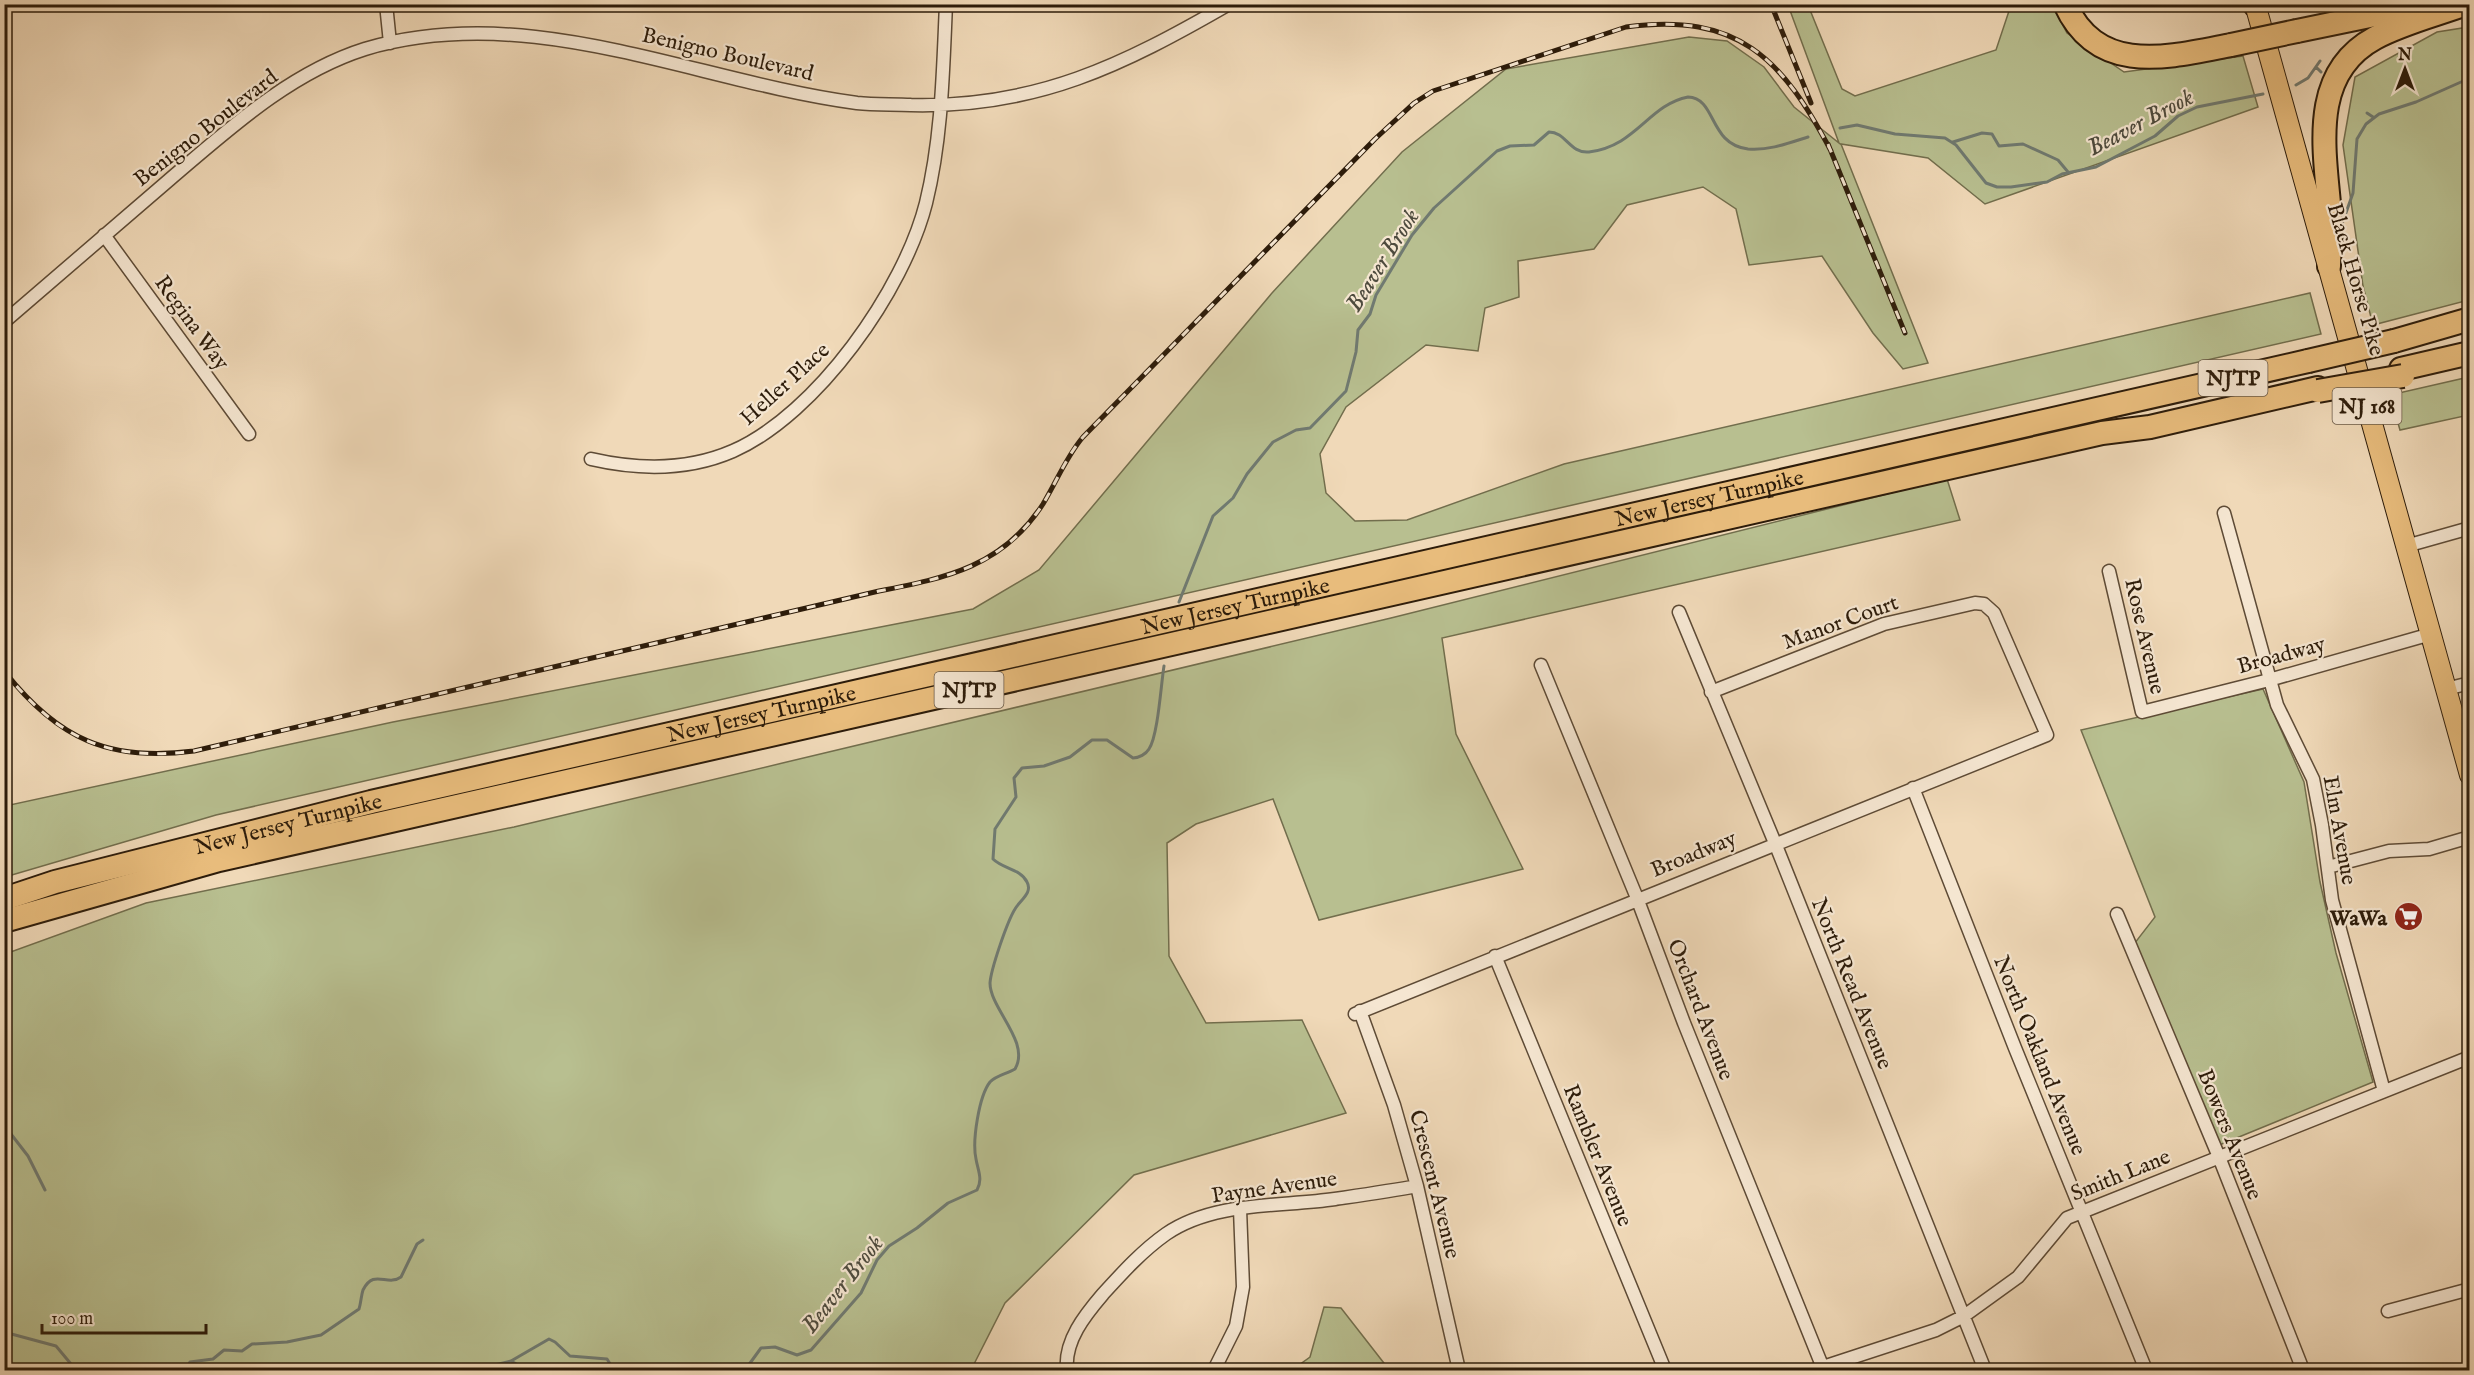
<svg xmlns="http://www.w3.org/2000/svg" width="2474" height="1375" viewBox="0 0 2474 1375" font-family="'IM FELL English',serif">
  <rect width="100%" height="100%" fill="#f0d9b8"/>
  <filter id="stains"><feTurbulence type="fractalNoise" baseFrequency=".00333" numOctaves="4"/><feColorMatrix values="0 0 0 0 .2 0 0 0 0 .09 0 0 0 0 .02 0 0 0 .5 -.17"/></filter>
  <radialGradient id="worn" r=".72"><stop offset=".6" stop-color="#630" stop-opacity="0"/><stop offset="1" stop-color="#630" stop-opacity=".3"/></radialGradient>
  <!-- green -->
  <path fill="#b8bf90" stroke="#726e4d" stroke-width="1.5" d="M1788,5H1808L1842,89L1855,96L1996,50L2009,11L2007,5H2052L2067,33L2124,72L2243,56L2258,107L1985,204L1928,158L1841,144L1928,363L1903,369L1873,333L1822,256L1749,265L1736,209L1703,187L1627,205L1594,249L1518,261L1519,297L1485,308L1478,351L1426,345L1346,407L1320,454L1326,493L1355,521L1407,520L1564,464L2310,293L2321,334L216,815L5,877V806L393,722L973,609L1039,570L1272,293L1402,152L1506,69L1689,37L1727,41L1764,67L1794,107L1839,143Z
    M2469,27V300L2373,325L2363,286L2343,145L2355,77L2437,32Z
    M2469,377V415L2400,430L2390,395Z
    M1947,479L1960,520L1442,638L1456,734L1523,869L1319,920L1273,799L1196,824L1167,843L1169,956L1206,1023L1302,1020L1346,1113L1134,1175L1005,1303L971,1370H5V954L146,903L514,827L1391,618Z
    M2263,689L2304,782L2320,882L2336,953L2373,1082L2217,1146L2134,944L2155,917L2081,730Z
    M1324,1307L1341,1308L1387,1367L1379,1370H1292L1310,1357Z"/>
  <g fill="none" stroke-linecap="round" stroke-linejoin="round">
    <!-- stream -->
    <path stroke="#707a71" stroke-width="3" d="M2316,67L2321,72
      M2296,85L2308,78L2320,61
      M2367,113L2373,117
      M1840,128L1857,125L1895,134L1945,138L1956,145L1986,183L1997,187H2011L2047,182L2062,174L2096,167L2155,136L2178,116L2197,107L2263,94
      M1953,142L1982,133L1992,134L1999,146L2023,144L2058,160L2068,172
      M2342,224L2353,193L2357,139L2366,124L2379,114L2416,102L2470,78
      M1179,602L1213,516L1233,498L1247,474L1273,442L1296,430L1310,428L1346,391L1356,352L1358,330L1370,314L1376,295L1412,235L1434,208L1497,151L1510,146L1534,145L1549,132C1566,132 1570,154 1589,152C1637,146 1648,105 1688,97C1717,98 1708,144 1748,149C1768,151 1789,143 1808,137
      M4,1125L28,1156L45,1190
      M4,1332L56,1346L76,1370
      M511,1361L527,1370
      M186,1370L190,1362L213,1359L224,1350L242,1351L252,1344L287,1342L321,1335L359,1309C361,1303 361,1296 363,1290C374,1268 387,1287 401,1277L417,1244L423,1240
      M475,1370L511,1361L549,1339L555,1342L570,1356L607,1359L614,1370
      M745,1370L761,1348L775,1347L797,1355L811,1350L861,1293L877,1260L889,1246L917,1228L948,1203L977,1190C983,1179 978,1171 976,1159C972,1141 979,1096 990,1082C997,1075 1007,1074 1015,1069C1031,1042 990,1009 990,983C991,969 1007,922 1015,909C1020,900 1033,893 1027,882C1021,869 1003,869 993,859L995,829L1016,797L1014,778L1022,768L1044,766L1070,757L1092,740H1107L1133,758C1139,758 1146,754 1149,749C1158,736 1161,684 1164,666"/>
    <defs>
      <path id="minor" d="M386,4L390,43
        M104,235L249,434
        M4,322C59,274 114,227 169,180C228,130 289,73 365,49C531,0 693,81 857,103C875,105 893,104 911,105C1037,108 1123,65 1229,4
        M591,459C639,470 687,471 733,451C817,414 904,290 926,203C942,138 943,71 946,4
        M2224,513L2277,705L2313,779L2322,825L2332,900L2384,1091
        M2406,546L2470,528
        M2109,571L2142,712L2269,680L2431,634
        M1679,612L1775,843L1985,1370
        M1541,665L1637,898L1684,1023L1823,1368
        M2446,689L2470,683
        M1913,788L2015,1048L2146,1370
        M2328,867L2389,851L2429,849L2470,837
        M2117,914L2219,1157L2303,1370
        M1495,956L1665,1370
        M1360,1011L1394,1105L1417,1186L1459,1370
        M1355,1014L2047,735L1994,613L1984,604L1975,603L1884,624L1711,692
        M2388,1311L2470,1289
        M1067,1370C1064,1341 1085,1315 1103,1294C1123,1272 1142,1251 1166,1234C1214,1201 1281,1207 1335,1199C1362,1195 1390,1191 1417,1186
        M1214,1370L1236,1326L1243,1287L1240,1209
        M1814,1370L1936,1330L1964,1316L2018,1277L2067,1218L2470,1057"/>
      <path id="primary" d="M2255,4L2470,775"/>
      <g id="motorway">
        <path d="M2065,4C2098,77 2169,57 2231,45"/>
        <path d="M2255,4V5"/>
        <path d="M2297,31L2428,4"/>
        <path d="M2329,266C2329,254 2331,242 2331,230C2328,163 2303,77 2375,38C2403,23 2436,15 2466,4"/>
        <path d="M2394,341L2470,319"/>
        <path d="M2401,369L2470,353"/>
        <path id="s1" d="M4,899L55,882L371,802L2308,361"/>
        <path d="M4,921L219,860L2102,433L2150,427L2318,388"/>
      </g>
    </defs>
    <!-- minor casing -->
    <use href="#minor" stroke="#5e4b36" stroke-width="15"/>
    <!-- primary casing -->
    <use href="#primary" stroke="#2d1c0a" stroke-width="22"/>
    <!-- motorway casing -->
    <use href="#motorway" stroke="#2d1c0a" stroke-width="26"/>
    <!-- minor -->
    <use href="#minor" stroke="#f5e6d1" stroke-width="12"/>
    <!-- primary -->
    <use href="#primary" stroke="#e8bc7c" stroke-width="20"/>
    <!-- motorway -->
    <use href="#motorway" stroke="#e8bc7c" stroke-width="22"/>
    <defs>
      <path id="rail" d="M1771,4L1811,103
        M1828,144L1905,333
        M5,672C58,739 109,762 194,751L879,591C947,578 1003,566 1043,504C1057,481 1066,457 1083,437L1375,139L1414,103L1433,91L1626,27C1738,12 1782,58 1831,151"/>
    </defs>
    <!-- rail casing -->
    <use href="#rail" stroke="#2d1c0a" stroke-width="5"/>
    <!-- rail -->
    <use href="#rail" stroke="#f5e6d1" stroke-width="3" stroke-dasharray="9" stroke-linecap="butt"/>
    <defs>
      <path id="motorway-bridge" d="M2231,45L2297,31
        M2308,361L2394,341
        M2318,391L2403,376"/>
    </defs>
    <!-- motorway-bridge casing -->
    <use href="#motorway-bridge" stroke="#2d1c0a" stroke-width="26" stroke-linecap="butt"/>
    <!-- motorway-bridge -->
    <use href="#motorway-bridge" stroke="#e8bc7c" stroke-width="22"/>
  </g>
  <!-- icons -->
  <defs>
    <symbol id="supermarket-disc" viewBox="-11 -11 22 22"><circle r="9.5" fill="#8f2418" stroke="#f5e6d1"/><path d="M-6-5.5h2.5l.6 2H6L4.5 2H-2.5L-4.4-4H-6ZM-1.5 3.2a1.3 1.3 0 1 0 .1 0ZM3 3.2a1.3 1.3 0 1 0 .1 0Z" fill="#fff"/></symbol>
  </defs>
  <g fill-rule="evenodd">
    <use href="#supermarket-disc" x="2392" y="900" width="33" height="33"/>
  </g>
  <g text-anchor="middle" stroke-width="4.5" stroke-linejoin="round" paint-order="stroke">
    <!-- shield labels -->
    <g fill="#f5e6d1" stroke="#695946" stroke-width="1.5">
      <rect x="2198.5" y="360" width="69" height="36" rx="4.5"/>
      <rect x="2332.5" y="388" width="69" height="36" rx="4.5"/>
      <rect x="934.5" y="672" width="69" height="36" rx="4.5"/>
    </g>
    <g font-size="21" font-weight="bold" fill="#2d1c0a">
      <text x="2233" y="385">NJTP</text>
      <text x="2367" y="413">NJ 168</text>
      <text x="969" y="697">NJTP</text>
    </g>
    <!-- street labels -->
    <g font-size="22" fill="#2d1c0a" stroke="#f5e6d1">
      <text transform="translate(728 53) rotate(13)" y="8">Benigno Boulevard</text>
      <text transform="translate(205 127) rotate(-38)" y="8">Benigno Boulevard</text>
      <text transform="translate(2357 279) rotate(74)" y="8">Black Horse Pike</text>
      <text transform="translate(193 322) rotate(54)" y="8">Regina Way</text>
      <text transform="translate(784 383) rotate(-42)" y="8">Heller Place</text>
      <text dy="8" stroke="none"><textPath href="#s1" startOffset="1752">New Jersey Turnpike</textPath></text>
      <text dy="8" stroke="none"><textPath href="#s1" startOffset="1266">New Jersey Turnpike</textPath></text>
      <text transform="translate(1840 621) rotate(-20)" y="8">Manor Court</text>
      <text transform="translate(2146 636) rotate(77)" y="8">Rose Avenue</text>
      <text transform="translate(2281 654) rotate(-15)" y="8">Broadway</text>
      <text dy="8" stroke="none"><textPath href="#s1" startOffset="780">New Jersey Turnpike</textPath></text>
      <text dy="8" stroke="none"><textPath href="#s1" startOffset="294">New Jersey Turnpike</textPath></text>
      <text transform="translate(2341 830) rotate(80)" y="8">Elm Avenue</text>
      <text transform="translate(1693 853) rotate(-22)" y="8">Broadway</text>
      <text transform="translate(1853 983) rotate(68)" y="8">North Read Avenue</text>
      <text transform="translate(1702 1009) rotate(69)" y="8">Orchard Avenue</text>
      <text transform="translate(2041 1055) rotate(68)" y="8">North Oakland Avenue</text>
      <text transform="translate(2231 1134) rotate(68)" y="8">Bowers Avenue</text>
      <text transform="translate(1599 1155) rotate(68)" y="8">Rambler Avenue</text>
      <text transform="translate(2120 1174) rotate(-22)" y="8">Smith Lane</text>
      <text transform="translate(1436 1184) rotate(76)" y="8">Crescent Avenue</text>
      <text transform="translate(1274 1186) rotate(-8)" y="8">Payne Avenue</text>
    </g>
    <!-- poi labels -->
    <g font-size="22" font-weight="bold" fill="#2d1c0a" stroke="#f5e6d1" text-anchor="end">
      <text x="2387" y="925">WaWa</text>
    </g>
    <!-- water labels -->
    <g font-size="24" font-style="italic" fill="#4e4b3e" stroke="#f5e6d1">
      <text transform="translate(2140 122) rotate(-28)" y="8">Beaver Brook</text>
      <text transform="translate(1382 260) rotate(-58)" y="8">Beaver Brook</text>
      <text transform="translate(842 1284) rotate(-52)" y="8">Beaver Brook</text>
    </g>
  </g>
  <!-- margin -->
  <rect width="2474" height="1375" fill="none" stroke="#f0d9b8" stroke-width="24"/>
  <rect x="6" y="6" width="2462" height="1363" fill="none" stroke="#2d1c0a" stroke-width="3"/>
  <rect x="12" y="12" width="2450" height="1351" fill="none" stroke="#2d1c0a" stroke-width="1.5"/>
  <!-- north arrow -->
  <g transform="translate(2405 69)" stroke="#f5e6d1" stroke-width="4.5" paint-order="stroke">
  <path d="M0-4.5L10 22L0 15L-10 22Z" fill="#2d1c0a"/>
  <text y="-9" font-size="16" font-weight="bold" text-anchor="middle" fill="#2d1c0a">N</text>
  </g>
  <!-- scale -->
  <path d="M42 1324v9h164v-9" fill="none" stroke="#2d1c0a" stroke-width="3"/>
  <text x="51" y="1324" font-size="18" fill="#2d1c0a" stroke="#f5e6d1" stroke-width="4.5" paint-order="stroke">100 m</text>
  <rect width="100%" height="100%" filter="url(#stains)"/>
  <rect width="100%" height="100%" fill="url(#worn)"/>
</svg>
